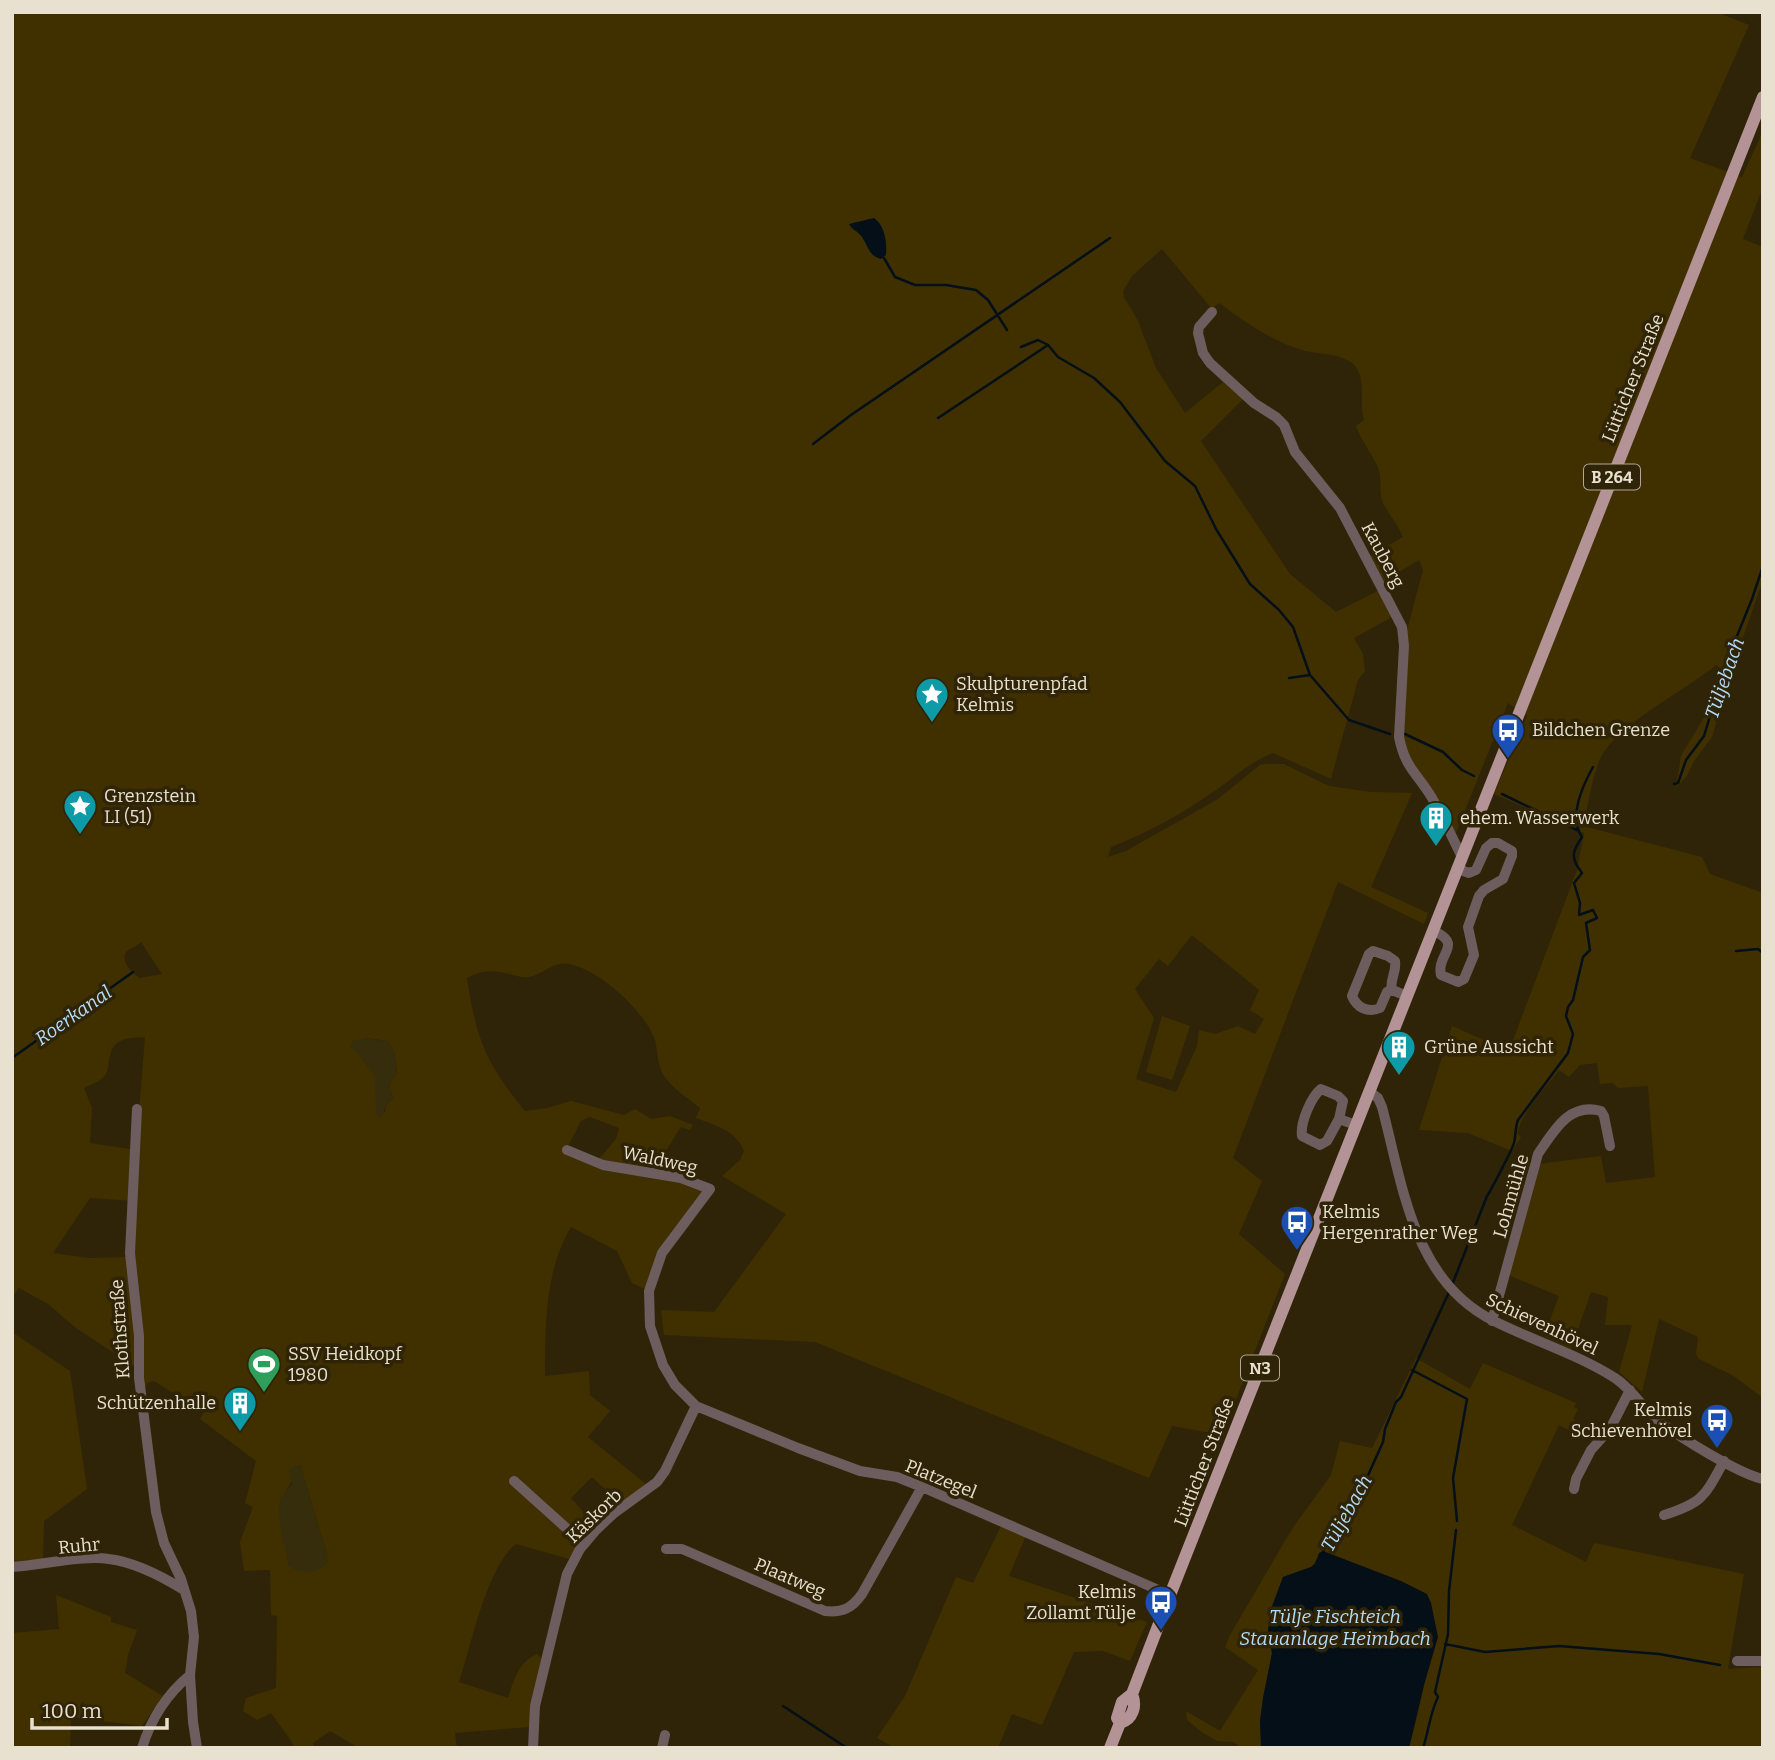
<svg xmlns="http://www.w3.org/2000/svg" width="1775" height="1760" viewBox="0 0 1775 1760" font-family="Bitter,serif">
  <rect width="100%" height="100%" fill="#2f2407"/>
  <!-- green -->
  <path fill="#403000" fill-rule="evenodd" d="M12,12H1716L1749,25L1690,158L1742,177L1763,131V187L1743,239L1763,247V580L1733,666L1712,737L1694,761L1687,776L1676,787L1681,756L1706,714L1720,668L1716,665C1685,691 1619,723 1601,757C1592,776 1588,806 1583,826L1702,857L1710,874L1763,893V1398L1734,1376L1699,1359L1696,1354L1698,1337L1659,1319L1642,1392L1619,1372L1632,1325H1605L1608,1297L1591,1292L1571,1349L1544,1336L1559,1296L1508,1275L1538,1164L1601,1156L1606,1183L1655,1177L1648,1086L1618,1088L1612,1083L1600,1084L1597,1063L1580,1065L1569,1077L1559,1070C1548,1085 1518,1116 1518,1134L1521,1137L1512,1151L1468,1133L1419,1130L1452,1026L1509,1051L1577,870L1584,833L1494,794L1527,716L1508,703L1456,833L1409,760L1402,735L1406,634L1423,570L1419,560L1384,581L1370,556L1403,537C1398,524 1389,515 1383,503C1378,491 1383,475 1377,465C1370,451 1361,440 1356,426L1364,420C1359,403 1366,381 1356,367C1347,354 1319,354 1305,351C1273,342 1245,322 1219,303L1212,309L1162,249L1132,276L1123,291L1124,297L1138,321L1156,368L1185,413L1223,382L1243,399L1201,441L1290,574L1336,612L1378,591L1392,617L1354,638L1363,654L1365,671L1358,680L1331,779L1273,753C1249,762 1234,778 1213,792C1182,814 1147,833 1111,847L1108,857L1126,851L1218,799L1261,764H1284L1329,786L1371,792L1412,793L1371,887L1428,913L1424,924L1338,882L1233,1158L1262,1181L1239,1234L1285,1274L1222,1435L1172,1426L1149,1478L815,1342L664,1335L661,1310L714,1312L786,1214L722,1176L740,1160L744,1151C736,1130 714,1125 696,1118L700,1108C688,1098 673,1089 664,1076C655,1061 659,1047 653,1035C641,1008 598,969 569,964C554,961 542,975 529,977C523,978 518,976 513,975C494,970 484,969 467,978C476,1039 486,1063 525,1111L547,1108L571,1101L624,1115L635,1109L651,1119L670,1116L693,1125L690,1130L681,1127L652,1173L710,1189L662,1253L649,1291L632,1283L617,1251L571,1227C545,1270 545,1326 545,1376L589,1371L590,1395L610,1411L588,1437L647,1485L621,1504L592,1477L571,1498L596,1526L569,1559L516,1544C487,1566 471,1646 459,1682L508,1698C514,1680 518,1663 537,1654L541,1658L542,1664L529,1727L455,1733L457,1748H359L330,1731L313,1743L314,1748H294L292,1742L271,1713L257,1720L243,1711L246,1698L276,1688L277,1616L271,1615L270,1570L244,1571L240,1542L253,1507L245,1503L256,1461L200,1419L206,1409L179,1397L154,1381L147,1383L144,1392L134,1267V1201L90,1198L53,1253L89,1258L128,1257L136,1338L137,1368L76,1328L48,1304L19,1288L12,1298ZM868,219L879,222L884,233L886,249L850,228L854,222H864ZM1192,935L1259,990L1250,1010L1264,1019L1255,1034L1238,1026L1215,1034L1199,1030L1197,1046L1176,1092L1136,1079L1154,1018L1135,989L1159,959L1168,966ZM141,942L162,974L140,978C133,974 120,962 126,952C129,949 138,946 141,942ZM145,1037L136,1150L90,1143L92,1108L84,1088C92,1084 103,1081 107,1072C109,1068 108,1061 110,1056C114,1037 129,1038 145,1037ZM365,1038L387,1041L394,1051L397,1073C389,1082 387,1087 394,1098L386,1105L385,1112L376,1114V1076L360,1056ZM590,1117L619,1128L616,1139L595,1164L565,1152L581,1121ZM300,1465L327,1554L289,1566L279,1505Z
    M1162,1016L1190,1026L1172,1080L1146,1072Z
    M12,1332L70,1371L87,1489L44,1521L43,1565L12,1567Z
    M1416,1358L1470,1389L1483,1363L1576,1403L1574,1407L1578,1409L1573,1419L1603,1434L1593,1442L1559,1425L1512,1525L1586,1562L1594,1543L1744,1574L1728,1669L1761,1667L1763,1748H1409C1419,1713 1437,1637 1431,1602L1323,1551L1311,1567L1283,1577L1271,1609L1269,1640L1272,1653L1263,1698L1260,1721L1261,1748H1241L1234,1742L1217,1741L1203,1733L1187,1720L1186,1711L1220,1731L1258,1670L1225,1647L1230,1635L1292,1529L1331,1475L1340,1441L1372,1448Z
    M1003,1522L1027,1533L1009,1576L1147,1622L1130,1661L1103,1651L1074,1652L1042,1725L1012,1714L998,1748H895L877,1738L905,1696L956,1577L973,1583Z
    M56,1595L111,1617V1622L137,1630L128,1655L125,1673L163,1696L142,1726L71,1717L70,1748H12V1633L59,1629Z"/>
  <!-- sand -->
  <path fill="#352d0c" d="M365,1038L387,1041L394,1051L397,1073C389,1082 387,1088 394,1098L386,1105L381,1118L376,1114L375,1076L360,1056L350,1047L353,1041Z
    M300,1465L327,1554L328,1562C319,1574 301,1575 289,1566C286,1549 274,1513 281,1498C284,1493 289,1489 292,1484L289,1470Z"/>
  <!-- water -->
  <path fill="#040f17" d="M874,218C885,226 887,242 886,255L881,259C869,256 868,246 862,237C858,231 852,229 849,224Z
    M1323,1551L1401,1581L1427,1594L1431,1603L1438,1637L1424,1685L1409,1748H1261L1260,1721L1263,1698L1272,1653L1268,1630L1271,1609L1283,1577L1311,1567L1315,1564L1319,1553Z"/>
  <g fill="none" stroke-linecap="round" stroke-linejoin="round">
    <!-- stream -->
    <path stroke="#040f17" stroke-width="2.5" d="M884,258L895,277L915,285H946L976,290L988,300L1007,330
      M1021,347L1038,340L1048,345L1058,357L1094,378L1120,402L1165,461L1195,486L1216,529L1250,584L1279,610L1293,627L1310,675L1349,720L1390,734
      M938,418L1048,345
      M813,444L851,415L1110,238
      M1289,678L1310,675
      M1405,734L1443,752L1462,770L1474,776
      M1674,784L1678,783L1686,760L1704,736L1726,663L1752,599L1763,566
      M1502,794L1577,830
      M1736,951L1758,949L1763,953
      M12,1058L133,972
      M1452,1285L1487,1196C1490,1192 1512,1150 1514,1143C1516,1136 1515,1128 1518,1120L1568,1053L1573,1034L1566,1016L1568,1007L1573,1000L1583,957L1590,950L1586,923L1597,918L1593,910L1579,915L1580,903L1574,883L1582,873C1570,857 1572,852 1582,837C1568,817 1583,785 1593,767
      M1412,1370L1467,1399L1453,1478L1457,1521
      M1322,1554L1352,1494L1365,1482L1383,1442L1385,1429L1396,1402L1401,1397L1449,1292
      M1445,1644L1485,1652L1559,1646L1659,1654L1720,1665
      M783,1706L847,1748
      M1423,1748C1429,1730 1430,1713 1438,1697L1435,1692L1448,1634L1449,1591L1456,1530"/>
    <!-- minor -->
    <path stroke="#6d5d5f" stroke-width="10" d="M1212,312L1199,327L1198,333L1203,353L1210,363L1254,403L1276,417L1284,425L1295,452L1340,508L1402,627L1404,646L1399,737C1405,768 1417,773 1432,798C1443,817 1452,837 1462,857
      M1434,931C1464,945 1436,954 1441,975L1458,982L1464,979L1474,955L1468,927L1479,896L1484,890L1503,879L1512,856V851L1498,843H1492L1486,848L1476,870L1469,873L1458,869
      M1392,990C1389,981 1397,972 1395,961L1388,956L1373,951L1369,954L1352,996C1357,1008 1368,1013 1380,1008L1387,992L1392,990L1407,996
      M1369,1091L1378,1098L1382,1107C1403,1186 1413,1281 1494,1321C1534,1341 1577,1354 1615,1378C1633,1390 1643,1409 1660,1422C1681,1438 1739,1474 1763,1479
      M137,1109L130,1253L139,1336V1378L156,1512L164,1543L181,1579L191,1611L194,1637L190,1675L193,1722L197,1748
      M1339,1119L1327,1141L1320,1145L1302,1136C1300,1123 1311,1097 1321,1089L1338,1096L1343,1101L1339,1119L1356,1125
      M567,1150L603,1165L681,1178L710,1189L662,1253L649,1291L650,1326L663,1365L675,1385L696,1406L798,1448L860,1471L897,1477L922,1487L1170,1595
      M1492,1321L1538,1154C1554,1131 1569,1102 1601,1111L1604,1116L1610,1146
      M514,1481L584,1544
      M1574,1489L1576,1479L1591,1450L1610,1429L1630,1390
      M1664,1515C1703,1503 1705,1496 1724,1461
      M666,1549H682L825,1611C843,1613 852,1608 862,1594L922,1487
      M12,1567C41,1565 83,1555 109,1559C134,1562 163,1577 184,1590
      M1737,1661H1763
      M142,1748C151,1719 167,1694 190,1675
      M533,1748L535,1706L567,1574L580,1549L596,1530L613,1514L657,1482L665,1471L696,1406
      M662,1748L665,1735"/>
    <!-- major -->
    <path stroke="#b49397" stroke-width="12" d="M1120,1723C1133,1719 1137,1706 1132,1694L1170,1595L1763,97
      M1110,1748L1120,1723L1117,1718L1122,1702L1132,1694"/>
  </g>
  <!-- icons -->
  <defs>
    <symbol id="sight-pin" viewBox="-11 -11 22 30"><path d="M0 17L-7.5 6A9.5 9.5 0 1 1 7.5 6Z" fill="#0f9aa8" stroke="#2f2407"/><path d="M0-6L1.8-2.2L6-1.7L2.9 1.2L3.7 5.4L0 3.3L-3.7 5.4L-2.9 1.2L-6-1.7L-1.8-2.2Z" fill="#fff"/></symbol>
    <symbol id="bus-pin" viewBox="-11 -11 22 30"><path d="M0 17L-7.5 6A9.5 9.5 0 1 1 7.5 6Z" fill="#1a4fb4" stroke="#2f2407"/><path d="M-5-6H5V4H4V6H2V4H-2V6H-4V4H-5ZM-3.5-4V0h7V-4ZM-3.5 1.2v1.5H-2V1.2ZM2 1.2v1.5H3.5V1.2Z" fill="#fff"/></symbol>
    <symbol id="building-pin" viewBox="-11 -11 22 30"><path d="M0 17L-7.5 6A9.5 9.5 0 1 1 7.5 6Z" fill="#0f9aa8" stroke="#2f2407"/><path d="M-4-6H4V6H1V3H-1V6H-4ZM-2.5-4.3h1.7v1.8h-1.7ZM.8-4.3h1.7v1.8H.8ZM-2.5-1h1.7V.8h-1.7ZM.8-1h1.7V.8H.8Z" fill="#fff"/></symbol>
    <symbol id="stadium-pin" viewBox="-11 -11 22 30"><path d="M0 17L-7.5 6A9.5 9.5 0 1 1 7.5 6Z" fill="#2e9e5b" stroke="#2f2407"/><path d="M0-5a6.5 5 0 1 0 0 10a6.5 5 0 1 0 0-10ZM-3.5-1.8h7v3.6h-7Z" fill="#fff"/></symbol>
  </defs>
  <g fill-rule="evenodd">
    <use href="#sight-pin" x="913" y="675" width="38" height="52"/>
    <use href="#bus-pin" x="1489" y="711" width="38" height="52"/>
    <use href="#sight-pin" x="61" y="787" width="38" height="52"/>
    <use href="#building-pin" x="1417" y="799" width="38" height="52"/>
    <use href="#building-pin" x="1380" y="1028" width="38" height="52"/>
    <use href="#bus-pin" x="1278" y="1203" width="38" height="52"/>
    <use href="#stadium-pin" x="245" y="1345" width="38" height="52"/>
    <use href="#building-pin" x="221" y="1384" width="38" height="52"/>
    <use href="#bus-pin" x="1698" y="1401" width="38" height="52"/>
    <use href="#bus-pin" x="1142" y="1583" width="38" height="52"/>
  </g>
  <g text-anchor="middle" stroke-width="7" stroke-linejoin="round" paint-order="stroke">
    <!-- shield labels -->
    <g fill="#2f2407" stroke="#b0a894" stroke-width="2">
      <rect x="1584" y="464.5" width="56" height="25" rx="5"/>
      <rect x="1241" y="1355.5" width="38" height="25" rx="5"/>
    </g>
    <g font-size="16" font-weight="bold" fill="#e8e1d0">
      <text x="1612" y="483">B 264</text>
      <text x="1260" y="1374">N3</text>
    </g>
    <!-- street labels -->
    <g font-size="18" fill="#e8e1d0" stroke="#2f2407">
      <text transform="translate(1633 378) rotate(-68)" y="6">Lütticher Straße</text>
      <text transform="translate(1383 555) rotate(62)" y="6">Kauberg</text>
      <text transform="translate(660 1160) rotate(12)" y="6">Waldweg</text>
      <text transform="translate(1511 1196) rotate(-74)" y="6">Lohmühle</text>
      <text transform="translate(1542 1324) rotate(25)" y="6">Schievenhövel</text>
      <text transform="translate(120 1329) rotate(-94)" y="6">Klothstraße</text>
      <text transform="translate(1204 1462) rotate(-69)" y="6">Lütticher Straße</text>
      <text transform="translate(941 1479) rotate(22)" y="6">Platzegel</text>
      <text transform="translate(594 1516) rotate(-44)" y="6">Käskorb</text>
      <text transform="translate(79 1546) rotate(-5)" y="6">Ruhr</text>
      <text transform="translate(790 1578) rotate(23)" y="6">Plaatweg</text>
    </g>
    <!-- poi labels -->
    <g font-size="18" fill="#e8e1d0" stroke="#2f2407" text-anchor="start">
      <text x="956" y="690">Skulpturenpfad<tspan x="956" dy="21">Kelmis</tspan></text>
      <text x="1532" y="736">Bildchen Grenze</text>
      <text x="104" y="802">Grenzstein<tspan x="104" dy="21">LI (51)</tspan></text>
      <text x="1460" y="824">ehem. Wasserwerk</text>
      <text x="1424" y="1053">Grüne Aussicht</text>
      <text x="1322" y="1218">Kelmis<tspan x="1322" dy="21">Hergenrather Weg</tspan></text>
      <text x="288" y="1360">SSV Heidkopf<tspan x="288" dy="21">1980</tspan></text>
      <text x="216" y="1409" text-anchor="end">Schützenhalle</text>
      <text x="1692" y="1416" text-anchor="end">Kelmis<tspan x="1692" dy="21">Schievenhövel</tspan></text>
      <text x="1136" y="1598" text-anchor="end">Kelmis<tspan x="1136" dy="21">Zollamt Tülje</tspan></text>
    </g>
    <!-- water labels -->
    <g font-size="19" font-style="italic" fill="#b3ddfa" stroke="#2f2407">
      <text transform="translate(1724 678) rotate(-71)" y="7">Tüljebach</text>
      <text transform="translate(73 1015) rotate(-35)" y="7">Roerkanal</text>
      <text transform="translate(1346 1513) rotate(-61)" y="7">Tüljebach</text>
      <text x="1335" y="1623">Tülje Fischteich<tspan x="1335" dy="22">Stauanlage Heimbach</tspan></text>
    </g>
  </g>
  <!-- border -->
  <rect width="1775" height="1760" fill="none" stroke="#e8e1d0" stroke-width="28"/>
  <!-- scale -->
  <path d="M32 1718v10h135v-10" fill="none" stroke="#e8e1d0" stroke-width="3.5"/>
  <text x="42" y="1718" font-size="21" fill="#e8e1d0" stroke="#2f2407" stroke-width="5" paint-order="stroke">100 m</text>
</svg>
